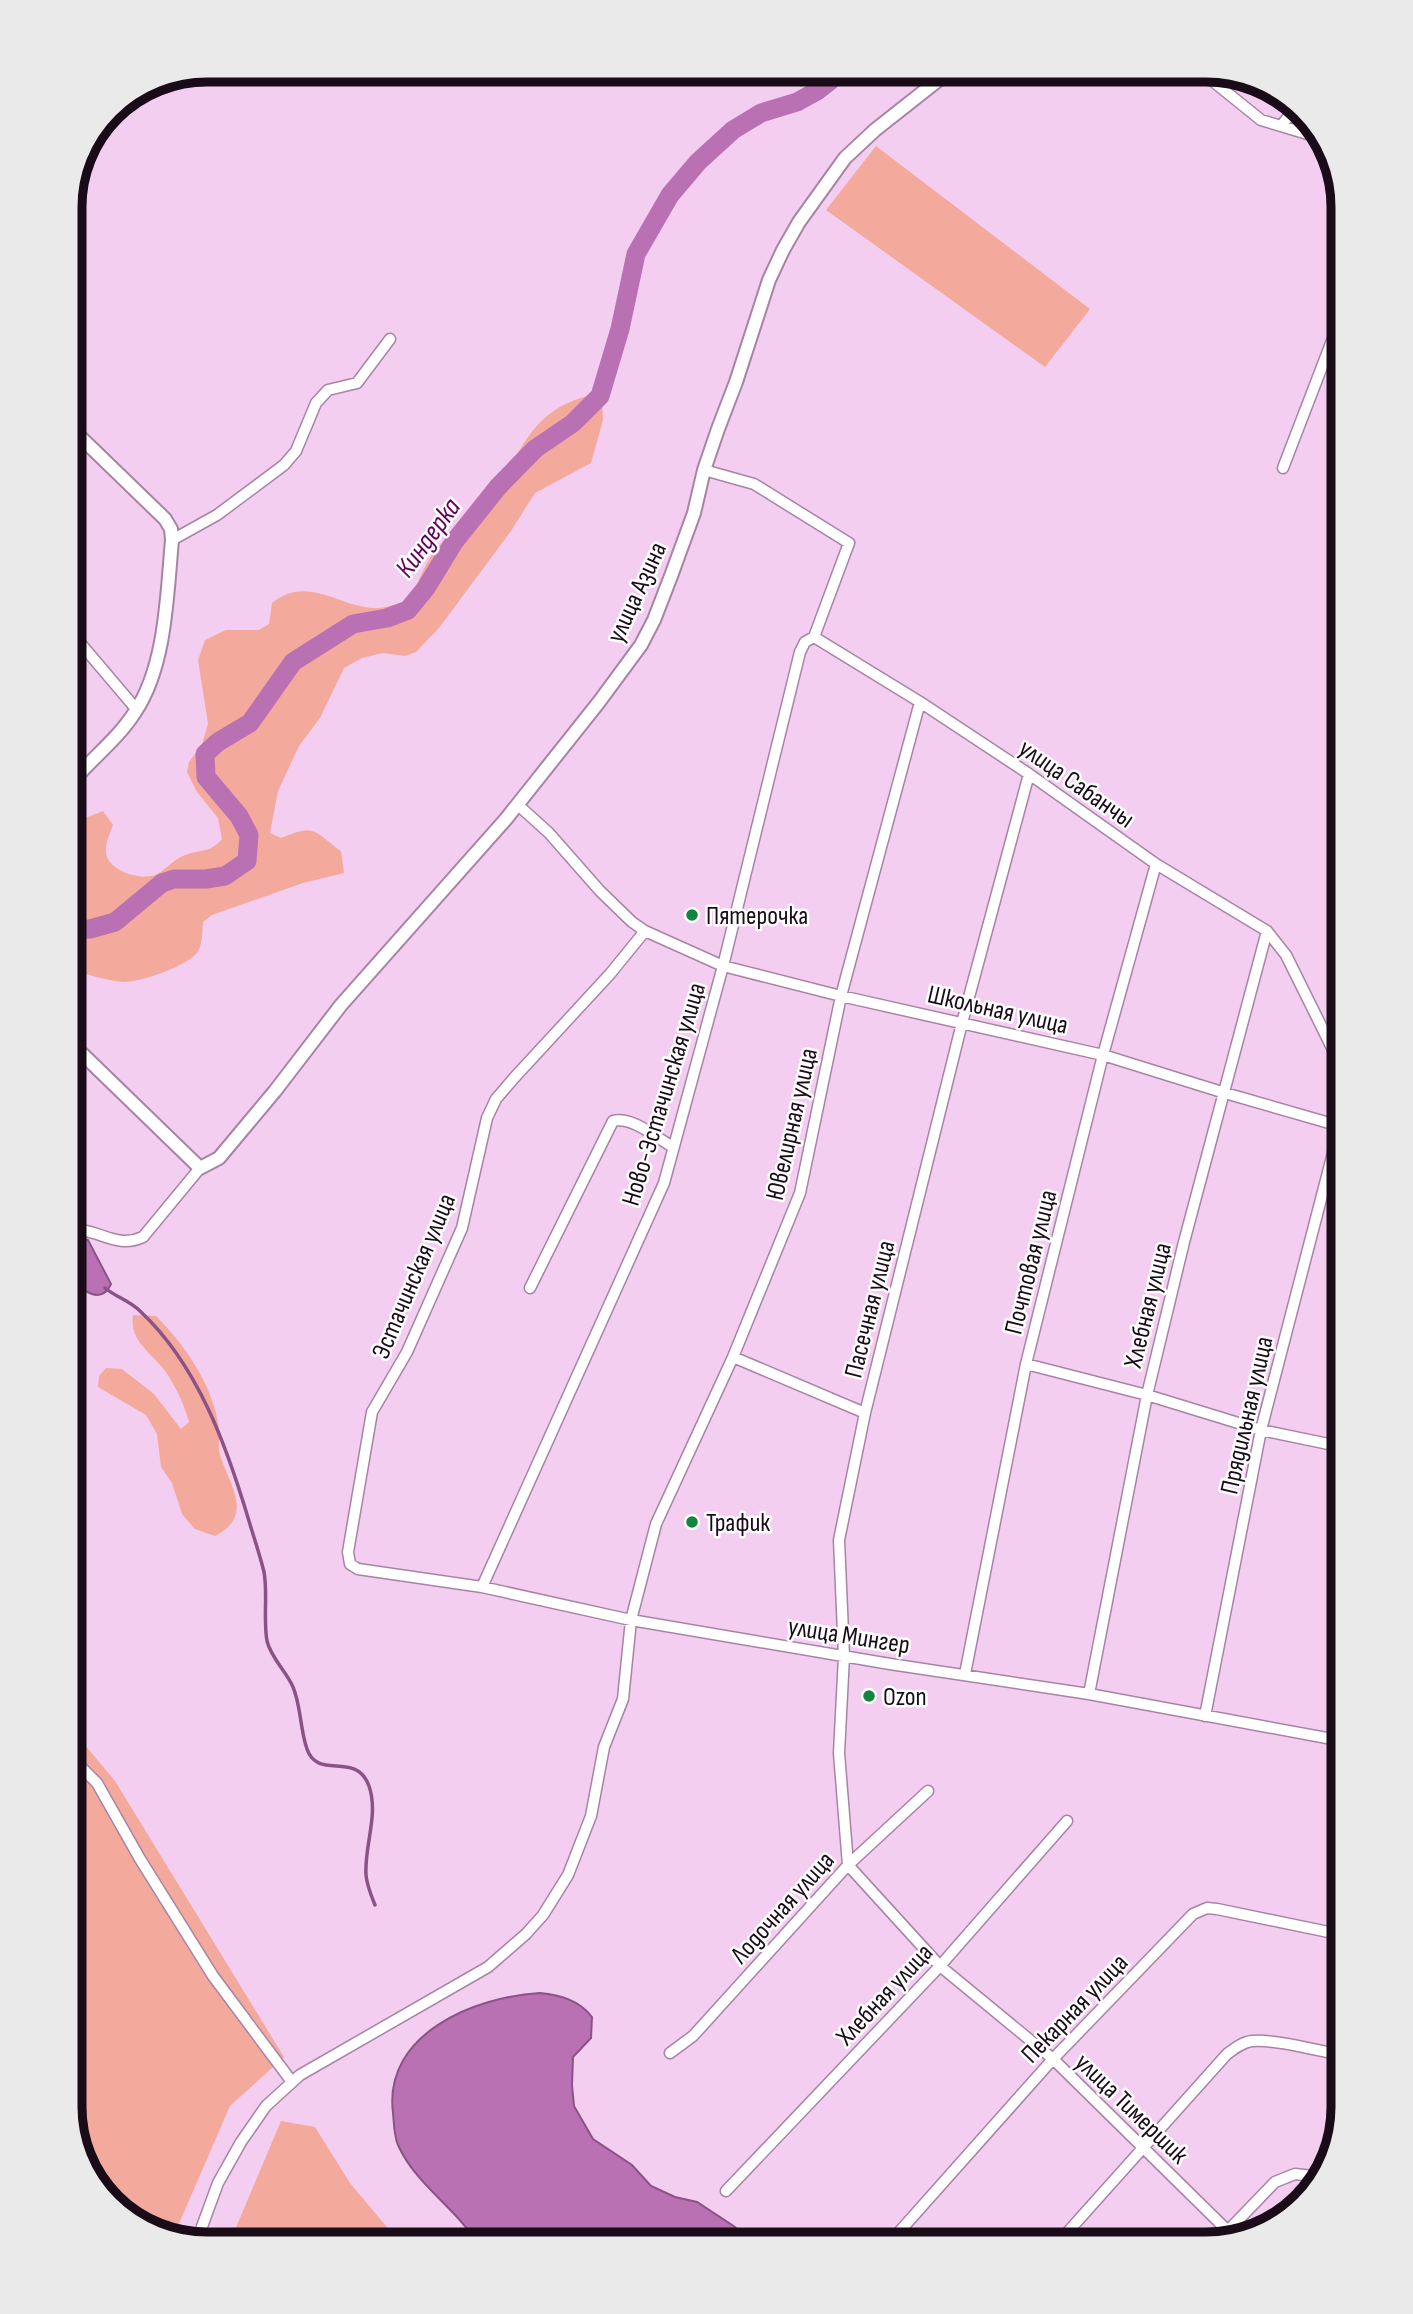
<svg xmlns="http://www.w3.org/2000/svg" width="1413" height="2314" viewBox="0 0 1413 2314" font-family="'Sofia Sans Condensed',sans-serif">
  <rect width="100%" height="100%" fill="#f4cef0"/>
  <!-- green -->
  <path fill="#f4a99d" d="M876,146L1090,309L1045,367L826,210Z
    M591,395L602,399L603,420L591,463L535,493L511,531L439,628L416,652L405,656L383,653L362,658L344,668L320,718L299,746L278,791L270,833L281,838C315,824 313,830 341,851L344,873L303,883L212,915L203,922C202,933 203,946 196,954C184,967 141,982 124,982C106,981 88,974 70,970V824L103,811L113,825C110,834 103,847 107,857C113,872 141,880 155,875C165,871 173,860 183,856C198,849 210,854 222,839L218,818L197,792L187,772L189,762L202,744L208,724L198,660L205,640L226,630H259L269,624L272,603C307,575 338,606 372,608C382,609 395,604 405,603C418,588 422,567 434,552C451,530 475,515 491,494C525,449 530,410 591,395Z
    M133,1315L156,1316C185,1345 213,1385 219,1428C220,1435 218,1443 219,1450C225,1480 258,1514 215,1536L195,1529L182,1514L172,1483L161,1467L157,1434L146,1415L98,1387L99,1376L106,1368L122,1369L154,1394L181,1429L189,1422C185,1406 175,1385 165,1371C151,1352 129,1341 133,1315Z
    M70,1727L115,1781L284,2057L230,2106L174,2235L131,2221L84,2167L70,2107Z
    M281,2121L315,2127L350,2183L401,2244H229Z"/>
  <!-- water -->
  <path fill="#ba71b4" stroke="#8a5385" stroke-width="2" d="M80,1237L88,1240L111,1284C101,1306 82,1290 70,1278V1238Z
    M540,1993C560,1995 579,2000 592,2017L591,2038L573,2057L572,2085L574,2106L593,2139L632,2165L651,2186L675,2197L697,2202L735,2227L749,2244H478C455,2207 416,2185 398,2145C394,2136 394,2123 393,2113C383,2034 474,1997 540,1993Z"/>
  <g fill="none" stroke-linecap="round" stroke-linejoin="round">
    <!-- stream -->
    <path stroke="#8a5385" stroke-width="3.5" d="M105,1288C116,1297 130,1301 140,1311C198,1365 227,1447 249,1521C254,1538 260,1555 264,1572C268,1594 263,1618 267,1641C271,1658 286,1671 293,1687C301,1706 300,1729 307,1749C318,1781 356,1750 369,1786C379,1815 364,1846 366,1875C367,1886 371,1895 375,1905"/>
    <!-- river -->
    <path stroke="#ba71b4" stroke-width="19" d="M70,930L90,929L115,922L162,883L174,879H206L225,876L247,861L249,835L239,816L206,777L205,754L218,742L250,723L293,662L353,624L387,618L408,610L426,588L454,542L498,487L535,449L573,423L600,396L620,329L636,254L670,195L698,162L733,130L761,113L797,102L817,91L831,80L834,70"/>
    <defs>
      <path id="minor" d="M1199,70L1261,120L1321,138
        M1281,126L1295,108
        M1283,468L1343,312
        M704,470L754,484L849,543L814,637
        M172,540L217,515L284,465L296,451L316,403L328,390L357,383L390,339
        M70,631L137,710
        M814,637L920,702L1029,774L1156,864L1267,931L1286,955L1343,1070
        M1029,774L962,1023L865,1413L839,1540L844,1656L839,1753L848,1865L940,1966L1053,2059L1234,2237
        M518,805L549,833L600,891L632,922L645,931L723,966L841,996L1103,1055L1225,1093L1343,1127
        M645,931L610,974L514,1078L496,1099L487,1118L462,1228L407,1352L372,1412L348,1552L350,1564L358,1569L482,1587L631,1620L890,1664L1089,1694L1343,1741
        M70,1230C98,1227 115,1250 143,1237L200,1168
        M530,1288L613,1121C632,1116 657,1138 673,1147
        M733,1357L865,1413
        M1026,1364L1147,1395L1261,1430L1343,1447
        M482,1587L664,1183L723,966L800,652L805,642L814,637
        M965,1674L1026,1364L1103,1055L1156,864
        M1089,1694L1147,1395L1184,1242L1267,931
        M1205,1716L1261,1430L1340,1126
        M70,1756L97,1783L140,1859L213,1976L292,2082
        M670,2053L693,2036L848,1865L928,1791
        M726,2191L940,1966L1067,1821
        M1218,2241L1275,2182L1295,2174L1322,2177
        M196,2243L218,2183L241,2142L266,2106L300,2075L488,1967L526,1934L543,1915L568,1875L591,1816L604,1747L623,1699L631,1620L656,1524L733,1357L800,1193L841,996L920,702
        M884,2244L892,2240L1053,2059L1193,1914L1207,1908L1217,1909L1343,1935
        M1057,2244L1227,2054C1235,2048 1243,2042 1252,2041C1276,2039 1318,2051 1343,2055"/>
      <path id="tertiary" d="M70,784C91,759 118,739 135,712C166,666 167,594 172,540L171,529L165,519L70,427
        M70,1042L200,1168L219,1158L275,1091L341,1005L506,819L599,702L641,645L654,620L671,576L694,513L704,470L718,429L736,382L769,280L783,250L799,222L845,158L875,130L951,70"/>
    </defs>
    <!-- minor casing -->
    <use href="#minor" stroke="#a784a4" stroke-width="13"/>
    <!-- tertiary casing -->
    <use href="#tertiary" stroke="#a784a4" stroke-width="16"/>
    <!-- minor -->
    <use href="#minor" stroke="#fff" stroke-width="10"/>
    <!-- tertiary -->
    <use href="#tertiary" stroke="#fff" stroke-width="12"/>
  </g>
  <!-- markers -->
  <g fill="#13853e" stroke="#fdfdfd" stroke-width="2.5">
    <circle cx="692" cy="915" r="7"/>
    <circle cx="692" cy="1522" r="7"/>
    <circle cx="869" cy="1696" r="7"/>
  </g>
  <g text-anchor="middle" stroke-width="5" stroke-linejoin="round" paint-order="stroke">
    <!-- street labels -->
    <g font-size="26" fill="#190c18" stroke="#fdfdfd">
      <text transform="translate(636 592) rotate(-65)" y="9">улица Азина</text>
      <text transform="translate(1077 783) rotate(35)" y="9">улица Сабанчы</text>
      <text transform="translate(998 1009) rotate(13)" y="9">Школьная улица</text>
      <text transform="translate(663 1094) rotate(-73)" y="9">Ново-Эстачинская улица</text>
      <text transform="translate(791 1124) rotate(-77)" y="9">Ювелирная улица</text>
      <text transform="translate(1030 1262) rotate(-76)" y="9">Почтовая улица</text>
      <text transform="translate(413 1276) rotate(-67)" y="9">Эстачинская улица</text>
      <text transform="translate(1147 1305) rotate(-76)" y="9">Хлебная улица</text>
      <text transform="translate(869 1309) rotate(-76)" y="9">Пасечная улица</text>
      <text transform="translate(1246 1415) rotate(-77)" y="9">Прядильная улица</text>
      <text transform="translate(849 1635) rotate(9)" y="9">улица Мингер</text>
      <text transform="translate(782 1907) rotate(-48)" y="9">Лодочная улица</text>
      <text transform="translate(884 1994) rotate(-47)" y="9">Хлебная улица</text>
      <text transform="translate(1074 2008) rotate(-46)" y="9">Пекарная улица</text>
      <text transform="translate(1132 2108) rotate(44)" y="9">улица Тимершик</text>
    </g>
    <!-- poi labels -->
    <g font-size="26" fill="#190c18" stroke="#fdfdfd" text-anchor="start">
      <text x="706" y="924">Пятерочка</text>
      <text x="706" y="1531">Трафик</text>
      <text x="883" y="1705">Ozon</text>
    </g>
    <!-- water labels -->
    <g font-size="28" font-style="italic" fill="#620160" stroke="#fdfdfd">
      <text transform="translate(427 537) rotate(-54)" y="10">Киндерка</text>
    </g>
  </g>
  <!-- crop -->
  <path d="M0 0H1413V2314H0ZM207 82H1206A125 125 0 0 1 1331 207V2107A125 125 0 0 1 1206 2232H207A125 125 0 0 1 82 2107V207A125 125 0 0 1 207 82Z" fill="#ebeaeb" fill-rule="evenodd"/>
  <path fill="none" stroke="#190c18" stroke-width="9" d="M207 82H1206A125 125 0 0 1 1331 207V2107A125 125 0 0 1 1206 2232H207A125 125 0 0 1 82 2107V207A125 125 0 0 1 207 82Z"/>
</svg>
